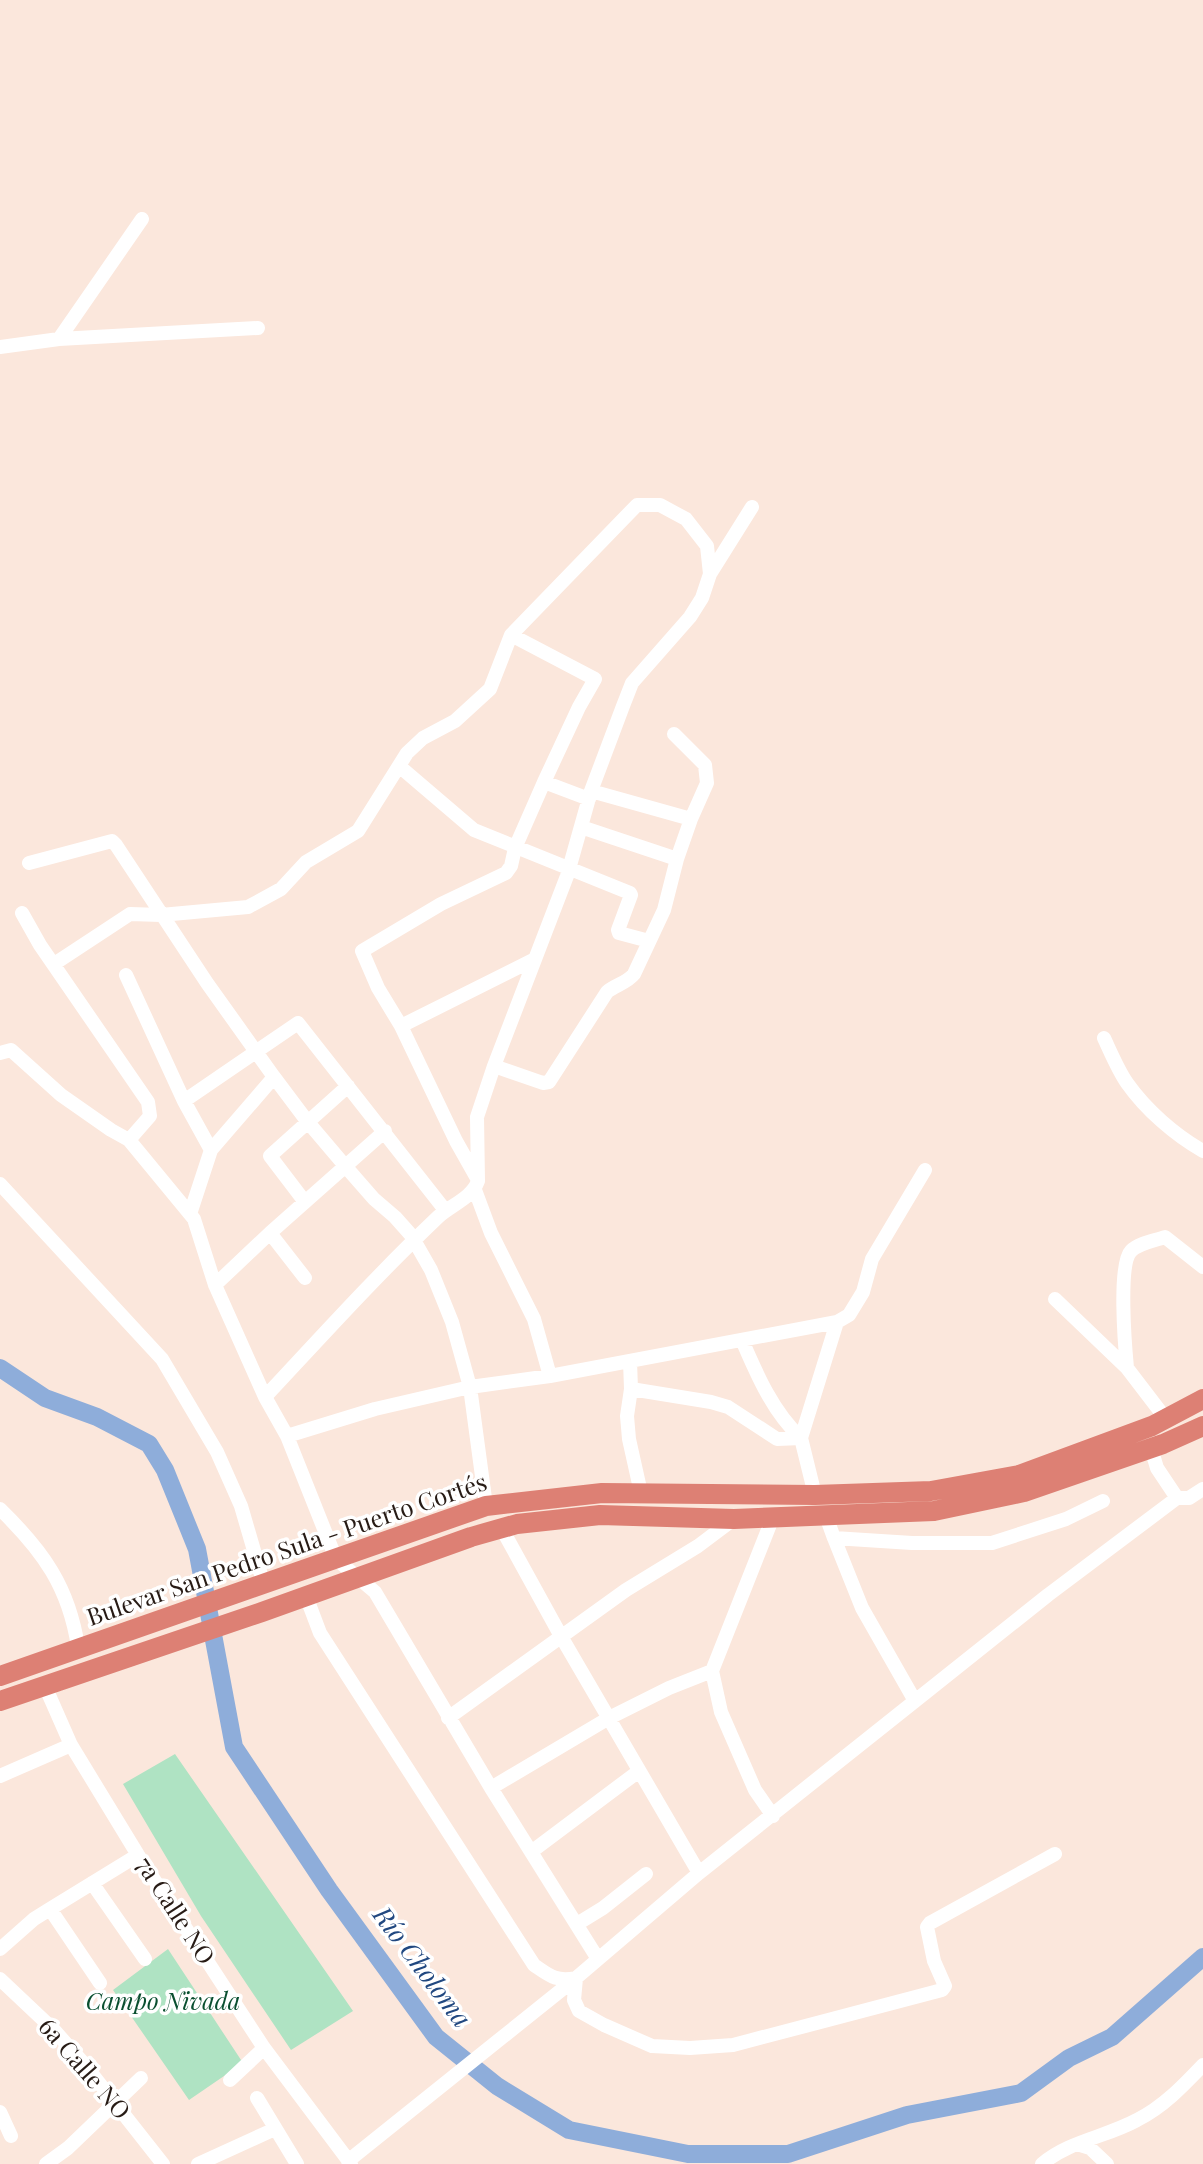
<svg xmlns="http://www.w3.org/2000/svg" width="1203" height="2164" viewBox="0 0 1203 2164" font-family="'Playfair Display',serif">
  <rect width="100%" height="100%" fill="#fbe7dc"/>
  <!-- green -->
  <path fill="#afe3c3" d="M175,1754L353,2011L291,2050L201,1916L123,1784Z
    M168,1949L243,2063L189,2100L113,1990Z"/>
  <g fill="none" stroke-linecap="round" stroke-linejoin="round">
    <!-- river -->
    <path stroke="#8eadda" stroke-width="18" d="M0,1368L45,1398L97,1417L149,1444L165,1470L197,1549L234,1747L329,1890L436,2037L497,2086L569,2130L688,2154H788L907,2115L1021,2093L1069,2058L1112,2037L1203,1957"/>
    <!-- minor -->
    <path stroke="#fff" stroke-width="14" d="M59,339L258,328
      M0,347L59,339L142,219
      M710,574L752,507
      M399,766L474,830L630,893L631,895L618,930L619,933L649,941
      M544,782L589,799
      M591,791L691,819
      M581,827L677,859
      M29,863L112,841L116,845L207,983L274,1077L307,1121L346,1167L374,1199L395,1217L411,1235L431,1270L452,1322L470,1387L486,1506
      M22,913L40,945L148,1102L150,1116L129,1140
      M54,964L130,914L161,915L248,907L281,889L306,862L358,831L407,753L423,738L455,721L490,689L511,635L637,505H660L686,519L707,546L710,574L702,598L690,617L632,683L623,706L591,791L567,876L494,1066L477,1117L478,1181C472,1198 451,1205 438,1217C377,1275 322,1336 265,1397
      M126,975L184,1101L211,1150
      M401,1026L535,959
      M1104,1038C1111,1053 1118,1070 1127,1083C1146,1110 1175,1135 1203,1151
      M0,1053L11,1050L61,1095L111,1130L129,1140L190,1214L194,1219L215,1285L265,1397L287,1436L336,1559L375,1592L491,1788L598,1959
      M494,1066L543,1083L549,1082L607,992C615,985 627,983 634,974L664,910L677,859L691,819L707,783L705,765L674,734
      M184,1101L298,1023L445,1210
      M478,1180L456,1141L401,1026L378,988L362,951L441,904L506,873L511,866L515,848L544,782L579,707L595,679L511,635
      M0,1184L162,1359L217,1452L241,1506L264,1585
      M475,1190L491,1233L534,1319L550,1376
      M305,1202L270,1156L348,1086
      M190,1214L211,1150L274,1077
      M270,1233L305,1278
      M215,1285L270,1233L385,1131
      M1055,1299L1127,1368L1166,1419
      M742,1340C757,1375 773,1412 801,1438
      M630,1361L631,1389L627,1416L629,1439L641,1493
      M1127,1368C1125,1347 1118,1264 1131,1251C1139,1243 1154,1241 1165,1237L1203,1267
      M631,1389L711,1402L728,1407L777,1439L801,1438
      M287,1436L375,1409L470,1387L550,1376L837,1322L849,1315L863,1292L872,1259L925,1170
      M1151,1448L1157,1468L1177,1498H1189L1203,1489
      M815,1495L801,1438L837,1322
      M0,1509C43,1551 69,1587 78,1647
      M826,1516L834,1538L912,1543H992L1066,1519L1103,1501
      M502,1529L562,1638L699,1873L915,1701L862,1608L834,1538
      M306,1596L320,1633L534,1965C550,1976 556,1982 576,1978
      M45,1686L71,1745L138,1855L264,2048L351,2164
      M915,1701L1048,1595L1177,1498
      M448,1718L626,1590L698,1546L734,1519
      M0,1776L71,1745
      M491,1788L609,1718L669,1688L712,1671
      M773,1816L755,1790L721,1712L712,1671L773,1517
      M531,1852L639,1771
      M699,1873L576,1978L574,2000L579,2011L604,2025L652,2046L690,2048L733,2045L942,1990L945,1986L934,1961L927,1927L930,1923L1055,1854
      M92,1883L145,1959
      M50,1909L100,1983
      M577,1924L603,1908L646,1874
      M0,1949L34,1919L50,1909L138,1855
      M0,1979L54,2030L85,2065L163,2164
      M230,2080L264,2048
      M257,2098L297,2164
      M0,2112L11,2136
      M1077,2144L1090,2148L1107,2164
      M348,2161L575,1979
      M46,2164L68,2148L141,2078
      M198,2164L275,2129
      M1042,2164C1069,2141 1106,2137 1137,2120C1163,2107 1183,2086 1203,2065"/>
    <!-- highway -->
    <path stroke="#dd8074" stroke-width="20" d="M0,1676L486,1506L602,1493L815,1495L931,1491L1019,1475L1152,1426L1203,1399
      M0,1701L262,1612L471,1537L517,1524L600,1515L734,1519L934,1511L1024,1492L1163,1444L1203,1426"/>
  </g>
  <g text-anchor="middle" stroke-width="7" stroke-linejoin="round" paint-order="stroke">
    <!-- street labels -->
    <g font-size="24" fill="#271b15" stroke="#fff">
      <text transform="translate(287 1550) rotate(-19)" y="8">Bulevar San Pedro Sula - Puerto Cortés</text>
      <text transform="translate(175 1911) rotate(57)" y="8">7a Calle NO</text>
      <text transform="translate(84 2069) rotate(49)" y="8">6a Calle NO</text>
    </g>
    <!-- park labels -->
    <g font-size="24" font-style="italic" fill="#0a4f30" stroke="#fff">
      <text x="163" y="2010">Campo Nivada</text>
    </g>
    <!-- water labels -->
    <g font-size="26" font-style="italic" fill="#214880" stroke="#fff">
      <text transform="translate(422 1967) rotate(53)" y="9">Río Choloma</text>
    </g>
  </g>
</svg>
